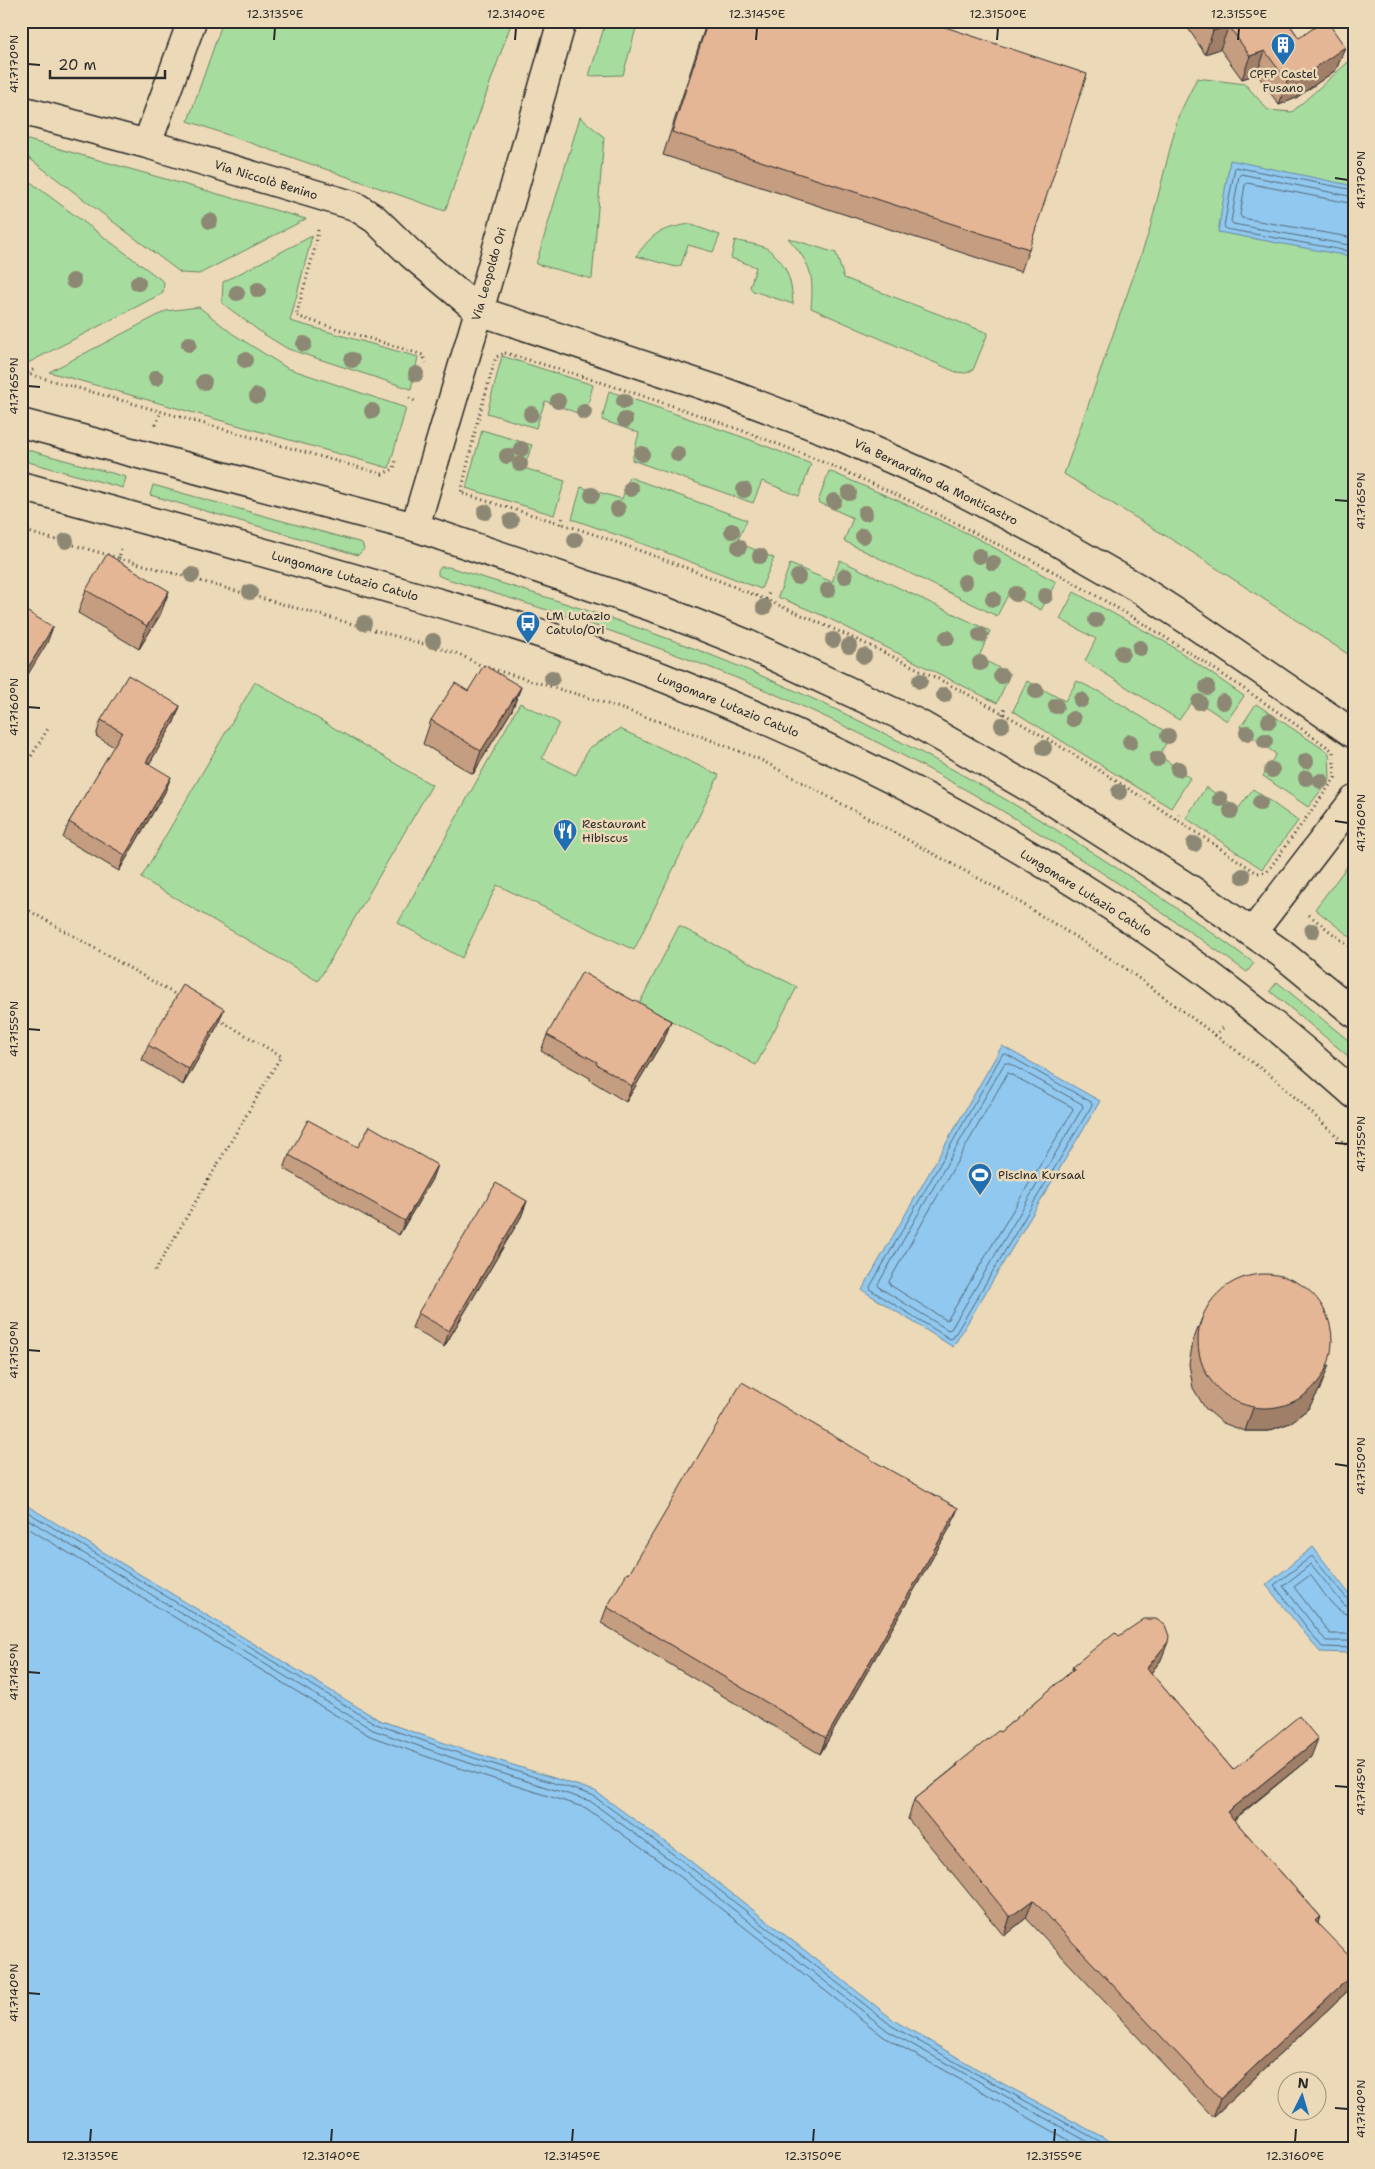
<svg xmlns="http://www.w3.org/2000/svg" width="1375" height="2169" viewBox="0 0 1375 2169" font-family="'Shantell Sans',sans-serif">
  <rect width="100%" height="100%" fill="#ecd9b7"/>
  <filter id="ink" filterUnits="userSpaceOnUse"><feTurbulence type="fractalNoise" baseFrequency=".02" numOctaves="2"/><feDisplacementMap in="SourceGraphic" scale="10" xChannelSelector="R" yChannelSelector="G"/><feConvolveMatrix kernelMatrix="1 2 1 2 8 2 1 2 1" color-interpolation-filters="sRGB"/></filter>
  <g filter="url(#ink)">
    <!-- grass -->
    <path fill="#a7dc9f" stroke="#698465" d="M223,21H512L445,211L188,121Z
      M606,21H638L623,75L589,76Z
      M1354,57V658L1184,547L1064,474L1149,232L1178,117L1197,78L1245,84L1268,110L1292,112Z
      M580,117L604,137L592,279L536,264Z
      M21,138L306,219L199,274L181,273L21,152Z
      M21,175L164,282L163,293L24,365H21Z
      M689,224L720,235L713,252L688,245L681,265L676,267L636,256C655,231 659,230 689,224Z
      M312,236L290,321L418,357L411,389L288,349L262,333L222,303L223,282Z
      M788,238L836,253L844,278L988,333L973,370L966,373L956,372L811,308C814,273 811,265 788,238Z
      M735,240C744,243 758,244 766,248C787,261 792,282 793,304L753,291L750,287L756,267L731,258Z
      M199,307L233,334L287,368L406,408L389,468L49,372L166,311Z
      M502,356L593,385L585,416L545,401L536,428L487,413Z
      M609,391L748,439L811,464L799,496L762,481L753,503L632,460L639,433L602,420Z
      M482,430L532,445L524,468L565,481L554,515L466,488Z
      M21,448L126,477L123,488L21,460Z
      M829,471L901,502L975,537L1056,582L1041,610L1009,593L997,616L844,541L853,518L818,502Z
      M629,477L747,520L737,542L774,558L761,589L657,549L572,519L581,487L622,499Z
      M153,485L362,543L364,549L358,555L150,495Z
      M840,560L990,631L979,657L1010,674L997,703L824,616L778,597L790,564L832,582Z
      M441,567H449C537,594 625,621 711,655C905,732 1086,840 1254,963L1247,972C1088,858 921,753 739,679C643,640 544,608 444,578L438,575V571Z
      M1074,592L1167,643L1244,696L1227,721L1194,699L1179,720L1085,661L1096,639L1060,619Z
      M1027,681L1065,701L1077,681L1106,695L1171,735L1159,755L1190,778L1171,808L1013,711Z
      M255,682L432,785L318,981L141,878Z
      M520,703L559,723L542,758L576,775L588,749L620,729L719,775L634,950L497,885L462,958L398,923Z
      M1256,704L1329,753L1330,779L1308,807L1263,776L1276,754L1240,728Z
      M1206,787L1238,809L1253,789L1298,821L1262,869L1186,818Z
      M1352,860L1354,862V940L1315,909Z
      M679,926L797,987L756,1065L639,1004Z
      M1277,982L1354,1045V1061L1270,991Z"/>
    <!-- water -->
    <path fill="#91c8ef" stroke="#6889a1" d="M1230,160L1354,186V257L1218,232Z
      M1002,1046L1100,1101L953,1347L862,1290Z
      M21,1502L379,1720L456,1747L595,1791L684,1856L895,2021L998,2081L1123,2148H21Z
      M1313,1547L1354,1600V1651L1351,1653L1320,1652L1266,1585Z"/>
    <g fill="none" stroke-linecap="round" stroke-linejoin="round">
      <!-- shore -->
      <path stroke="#546a79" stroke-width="1" d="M1354,190L1235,167L1224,226L1226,229L1354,252
        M1354,197L1241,174L1239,176L1231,221L1233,224L1354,246
        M1354,204L1247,183L1245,185L1240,215L1242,218L1354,238
        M1006,1054L1091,1102L1092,1105L953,1338L950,1339L871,1290L870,1287L1002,1055Z
        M1005,1063H1008L1082,1104L1083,1107L951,1329L948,1330L880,1288L878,1285Z
        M1008,1073L1072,1107L1073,1110L948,1319L946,1320L890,1285L889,1282Z
        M21,1508L376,1724L455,1752L592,1795L681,1860L892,2026L996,2085L1112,2148
        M21,1515L373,1730L453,1758L590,1801L677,1865L888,2031L1099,2148
        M21,1524L370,1736L450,1765L586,1808L673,1871L884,2037L1083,2148
        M1354,1602L1348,1600L1312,1556L1274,1585L1322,1647L1354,1648
        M1354,1608L1344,1605L1311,1564L1283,1586L1326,1641H1354
        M1354,1616C1334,1615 1322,1588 1310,1575L1294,1587L1330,1634H1354"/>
      <defs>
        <path id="minor" d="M21,110L147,144L355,206L375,219L411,254L479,311L727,393L835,434L943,482L1051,538L1138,588L1192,623L1354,734
          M147,144L192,21
          M415,527L479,311L562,21
          M1252,933L1354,800"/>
        <path id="secondary" d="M21,423L415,527L664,611L747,644L917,723L1049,799L1190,889L1281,953L1354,1013
          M21,486C150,521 280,556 408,594C456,608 504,621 551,637C844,736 1124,885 1354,1094"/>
      </defs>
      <!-- minor casing -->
      <use href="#minor" stroke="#2b2b2b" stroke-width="31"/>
      <!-- secondary casing -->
      <use href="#secondary" stroke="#2b2b2b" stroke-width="31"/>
      <!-- path -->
      <path stroke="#2b2b2b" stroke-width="3" stroke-dasharray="1 4" stroke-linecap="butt" d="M318,230L316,244L296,316L423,355L426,363
        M505,353C613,385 721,420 825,463C882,487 938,514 993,542C1020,555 1047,567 1072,582C1163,633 1248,690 1333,751L1335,778L1267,872L1257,873C1145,798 1031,723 910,665C812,617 712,576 610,540C561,522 510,509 461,493L477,423L496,357Z
        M21,372L382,474L394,469L396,460
        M28,373L36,368
        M409,398L415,401
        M156,425L161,411
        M561,524L563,517
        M21,530L119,558L121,549
        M119,558L459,654L482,666L593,699L690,732L759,759L1000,890L1122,966L1215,1035L1223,1028
        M766,599L769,593
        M1002,714L1005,708
        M21,773L49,727
        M1176,819L1179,814
        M21,906L180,997
        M1309,915L1354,950
        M1215,1035L1275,1079L1354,1152
        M155,1271L281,1056L218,1019"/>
      <!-- minor -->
      <use href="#minor" stroke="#ecd9b7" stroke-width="28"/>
      <!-- secondary -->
      <use href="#secondary" stroke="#ecd9b7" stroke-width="28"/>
    </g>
    <!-- trees -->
    <g fill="#8c8873">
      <circle cx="210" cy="221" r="8"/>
      <circle cx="73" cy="281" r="8"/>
      <circle cx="138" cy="283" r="8"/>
      <circle cx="258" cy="290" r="8"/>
      <circle cx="237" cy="293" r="8"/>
      <circle cx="189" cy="344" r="8"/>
      <circle cx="304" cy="344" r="8"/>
      <circle cx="245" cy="360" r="8"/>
      <circle cx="352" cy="360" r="8"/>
      <circle cx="416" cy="374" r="8"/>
      <circle cx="156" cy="378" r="8"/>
      <circle cx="204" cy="382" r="8"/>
      <circle cx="257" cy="396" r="8"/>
      <circle cx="558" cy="401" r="8"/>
      <circle cx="624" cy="401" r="8"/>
      <circle cx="372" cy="411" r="8"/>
      <circle cx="584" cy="412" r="8"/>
      <circle cx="531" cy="414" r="8"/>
      <circle cx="625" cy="420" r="8"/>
      <circle cx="521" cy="449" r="8"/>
      <circle cx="642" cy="454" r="8"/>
      <circle cx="678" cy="454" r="8"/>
      <circle cx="507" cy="456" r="8"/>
      <circle cx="520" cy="464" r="8"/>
      <circle cx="631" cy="489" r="8"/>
      <circle cx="744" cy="490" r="8"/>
      <circle cx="849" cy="493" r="8"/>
      <circle cx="592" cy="495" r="8"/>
      <circle cx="834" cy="501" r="8"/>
      <circle cx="618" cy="509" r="8"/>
      <circle cx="485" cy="512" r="8"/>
      <circle cx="865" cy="513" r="8"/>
      <circle cx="511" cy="521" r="8"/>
      <circle cx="732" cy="531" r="8"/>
      <circle cx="863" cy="536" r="8"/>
      <circle cx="575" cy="540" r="8"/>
      <circle cx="66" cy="541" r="8"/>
      <circle cx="739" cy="547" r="8"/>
      <circle cx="760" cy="556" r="8"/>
      <circle cx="979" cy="556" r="8"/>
      <circle cx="993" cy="563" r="8"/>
      <circle cx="192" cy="575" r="8"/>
      <circle cx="845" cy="576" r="8"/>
      <circle cx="798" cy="577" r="8"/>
      <circle cx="965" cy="582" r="8"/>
      <circle cx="828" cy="590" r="8"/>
      <circle cx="250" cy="592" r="8"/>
      <circle cx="1016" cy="594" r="8"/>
      <circle cx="1045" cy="596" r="8"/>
      <circle cx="993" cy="599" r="8"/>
      <circle cx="764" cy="607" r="8"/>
      <circle cx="1096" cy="620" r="8"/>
      <circle cx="364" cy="623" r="8"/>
      <circle cx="980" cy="635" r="8"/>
      <circle cx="947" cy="638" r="8"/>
      <circle cx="833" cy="640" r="8"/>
      <circle cx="433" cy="641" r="8"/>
      <circle cx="849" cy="646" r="8"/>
      <circle cx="1140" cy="648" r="8"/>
      <circle cx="1122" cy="653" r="8"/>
      <circle cx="864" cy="656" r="8"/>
      <circle cx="980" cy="663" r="8"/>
      <circle cx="1001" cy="676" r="8"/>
      <circle cx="552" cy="678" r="8"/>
      <circle cx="920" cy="681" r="8"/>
      <circle cx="1207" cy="687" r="8"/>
      <circle cx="1036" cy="691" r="8"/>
      <circle cx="944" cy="695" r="8"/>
      <circle cx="1081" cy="700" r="8"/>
      <circle cx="1199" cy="702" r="8"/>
      <circle cx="1223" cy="702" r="8"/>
      <circle cx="1056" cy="706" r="8"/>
      <circle cx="1073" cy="719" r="8"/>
      <circle cx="1269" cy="721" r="8"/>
      <circle cx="1002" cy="725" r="8"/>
      <circle cx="1247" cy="733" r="8"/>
      <circle cx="1168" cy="736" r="8"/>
      <circle cx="1265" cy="741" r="8"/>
      <circle cx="1130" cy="742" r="8"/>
      <circle cx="1044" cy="748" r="8"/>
      <circle cx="1157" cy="759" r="8"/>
      <circle cx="1306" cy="761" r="8"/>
      <circle cx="1178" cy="769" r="8"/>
      <circle cx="1272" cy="770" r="8"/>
      <circle cx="1306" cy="778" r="8"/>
      <circle cx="1321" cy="781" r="8"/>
      <circle cx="1119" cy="792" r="8"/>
      <circle cx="1220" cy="799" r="8"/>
      <circle cx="1260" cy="803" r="8"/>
      <circle cx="1231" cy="811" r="8"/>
      <circle cx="1194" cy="844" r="8"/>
      <circle cx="1243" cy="876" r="8"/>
      <circle cx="1312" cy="931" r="8"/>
    </g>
    <!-- wall -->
    <path fill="#c59d81" stroke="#2b2b2b" d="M707,21H927L1029,249L1021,272L663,155Z
      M1165,21H1287L1299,38L1345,47L1336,70L1296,98L1279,105L1257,74L1242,79L1220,49L1205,54L1184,22L1169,28Z
      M86,590L169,591L160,615L139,649L78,613Z
      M521,687L512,710L473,774L423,744L431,720L468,691Z
      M180,706L174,722L149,764L165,792L119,871L63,838L69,822L114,747L96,736L101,720Z
      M634,1001L671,1021L665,1037L626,1102L590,1080V1078L541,1051L547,1035Z
      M218,1025L183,1085L142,1060L148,1045Z
      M289,1155L432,1179L399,1235L284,1169Z
      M527,1201L521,1217L444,1347L412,1328L418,1313Z
      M1202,1318L1320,1389L1308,1409L1290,1423L1268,1431H1245L1223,1423L1205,1408L1193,1388L1189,1364L1193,1341Z
      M871,1460L952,1524L820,1754L601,1623L607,1607L629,1574Z
      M1119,1636L1161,1660L1151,1673L1233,1770L1311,1757L1234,1820L1320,1916L1318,1923L1353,1986L1213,2117L1026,1918L1004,1936L908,1819L914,1800L955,1767L957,1764L1000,1732L1071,1672L1073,1666Z"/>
    <!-- shaded-wall -->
    <path fill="#a07f69" stroke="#2b2b2b" d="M1172,21H1184L1169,28Z
      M1229,26L1220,49L1205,54L1213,31Z
      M1345,47L1336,70L1296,98L1279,105L1287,81Z
      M1265,51L1257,74L1242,79L1250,56Z
      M169,591L160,615L139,649L147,626Z
      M53,627L47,643L21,686V682L23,676Z
      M521,687L512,710L473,774L481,751Z
      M180,706L174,722L141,778L146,762Z
      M171,777L165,792L119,871L125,855Z
      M224,1009L218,1025L183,1085L189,1069Z
      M671,1021L665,1037L626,1102L632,1086Z
      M437,1165L432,1179L399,1235L405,1221Z
      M527,1201L521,1217L444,1347L449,1331Z
      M1329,1365L1320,1389L1308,1409L1290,1423L1268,1431H1245L1253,1408Z
      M958,1508L952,1524L820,1754L826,1738Z
      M1168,1642L1161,1660L1141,1686L1147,1668Z
      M1318,1739L1311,1757L1220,1830L1227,1812Z
      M1033,1900L1026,1918L1004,1936L1010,1917Z
      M1320,1916L1314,1935L1315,1921Z
      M1354,1973L1353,1986L1213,2117L1220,2099Z"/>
    <!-- building -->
    <path fill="#e5b696" stroke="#2b2b2b" d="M708,21H927L1087,74L1029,249L672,132Z
      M1207,21H1287L1299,38L1324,21H1327L1345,47L1305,75L1287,81L1265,51L1250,56L1229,26L1213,31Z
      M107,554L169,591L147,626L86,590Z
      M21,608L53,627L23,676L21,675Z
      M484,665L521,687L481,751L431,720L455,683L468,691Z
      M128,675L180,706L146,762L171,777L125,855L69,822L122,732L101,720Z
      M582,972L634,1001L635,1000L671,1021L632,1086L596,1064L597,1062L547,1035Z
      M183,985L224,1009L189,1069L148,1045Z
      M308,1120L358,1147L370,1126L437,1165L405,1221L289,1155Z
      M496,1183L527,1201L449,1331L418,1313Z
      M1198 1341a67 67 0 1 1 134 0a67 67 0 1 1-134 0Z
      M742,1382L871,1458L870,1459L958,1508L826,1738L607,1607L627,1573L629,1574Z
      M1144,1619H1156L1165,1625L1169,1636L1168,1642L1147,1668L1233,1770L1299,1716L1318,1739L1227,1812L1320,1916L1315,1921L1354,1961V1973L1220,2099L1033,1900L1010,1917L914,1800L958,1765L957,1764L998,1731L1000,1732L1074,1669L1073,1666L1115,1632L1119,1636Z"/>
  </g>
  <!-- ticks -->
  <path fill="none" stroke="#2b2b2b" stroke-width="2" d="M274,40L275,28M515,40L516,28M756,40L757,28M997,40L998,28M1238,40L1239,28M28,64L40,65M1335,178L1348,180M28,386L40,387M1335,500L1348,501M28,707L40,708M1335,821L1348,823M28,1029L40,1030M1335,1143L1348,1144M28,1350L40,1351M1335,1464L1348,1466M28,1672L40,1673M1335,1786L1348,1787M28,1993L40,1994M1335,2108L1348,2109M90,2142L91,2129M331,2142L332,2129M572,2142L573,2129M813,2142L814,2129M1054,2142L1055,2129M1295,2142L1296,2129"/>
  <!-- icons -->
  <defs>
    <symbol id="building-pin" viewBox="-11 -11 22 30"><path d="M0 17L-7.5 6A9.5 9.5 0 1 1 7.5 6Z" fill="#1f6fb2" stroke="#ecd9b7"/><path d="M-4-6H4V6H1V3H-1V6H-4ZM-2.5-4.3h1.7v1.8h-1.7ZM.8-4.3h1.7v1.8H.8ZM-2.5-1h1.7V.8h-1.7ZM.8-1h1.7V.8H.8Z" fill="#fff"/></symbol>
    <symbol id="bus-pin" viewBox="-11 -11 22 30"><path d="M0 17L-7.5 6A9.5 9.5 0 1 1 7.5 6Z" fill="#1f6fb2" stroke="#ecd9b7"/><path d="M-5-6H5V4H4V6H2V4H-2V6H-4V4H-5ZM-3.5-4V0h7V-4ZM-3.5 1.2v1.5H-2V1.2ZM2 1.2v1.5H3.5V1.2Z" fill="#fff"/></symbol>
    <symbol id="restaurant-pin" viewBox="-11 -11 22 30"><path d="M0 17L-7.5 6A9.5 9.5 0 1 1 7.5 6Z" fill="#1f6fb2" stroke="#ecd9b7"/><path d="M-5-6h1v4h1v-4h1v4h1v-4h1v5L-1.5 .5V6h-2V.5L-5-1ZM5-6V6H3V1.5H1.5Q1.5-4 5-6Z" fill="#fff"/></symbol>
    <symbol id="stadium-pin" viewBox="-11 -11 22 30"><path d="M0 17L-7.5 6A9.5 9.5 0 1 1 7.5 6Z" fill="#1f6fb2" stroke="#ecd9b7"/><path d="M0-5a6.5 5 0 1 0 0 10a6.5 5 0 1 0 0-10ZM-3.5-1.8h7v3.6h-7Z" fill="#fff"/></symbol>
  </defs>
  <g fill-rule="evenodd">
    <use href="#building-pin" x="1269" y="31" width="28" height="38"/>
    <use href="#bus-pin" x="514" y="609" width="28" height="38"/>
    <use href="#restaurant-pin" x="551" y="817" width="28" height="38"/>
    <use href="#stadium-pin" x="966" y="1161" width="28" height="38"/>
  </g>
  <g text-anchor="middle" stroke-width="5" stroke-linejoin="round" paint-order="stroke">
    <!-- poi labels -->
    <g font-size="12" fill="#2b2b2b" stroke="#ecd9b7" text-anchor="start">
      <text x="1283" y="78" text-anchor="middle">CPFP Castel<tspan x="1283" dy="14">Fusano</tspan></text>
      <text x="546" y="620">LM Lutazio<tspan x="546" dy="14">Catulo/Ori</tspan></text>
      <text x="582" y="828">Restaurant<tspan x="582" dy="14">Hibiscus</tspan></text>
      <text x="998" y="1179">Piscina Kursaal</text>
    </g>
    <!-- street labels -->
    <g font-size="12" fill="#2b2b2b" stroke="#ecd9b7">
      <text transform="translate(266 180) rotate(17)" y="4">Via Niccolò Benino</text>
      <text transform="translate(489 274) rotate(-74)" y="4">Via Leopoldo Ori</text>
      <text transform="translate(936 482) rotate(26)" y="4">Via Bernardino da Monticastro</text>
      <text transform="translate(345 576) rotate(16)" y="4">Lungomare Lutazio Catulo</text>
      <text transform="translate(728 705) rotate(22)" y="4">Lungomare Lutazio Catulo</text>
      <text transform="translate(1086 893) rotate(32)" y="4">Lungomare Lutazio Catulo</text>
    </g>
  </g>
  <!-- margin -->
  <rect width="1375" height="2169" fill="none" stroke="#ecd9b7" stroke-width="55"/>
  <!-- north arrow -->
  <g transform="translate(1302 2096) rotate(5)"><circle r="24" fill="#ecd9b7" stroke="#9f937f"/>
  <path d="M0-4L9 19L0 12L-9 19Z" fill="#1f6fb2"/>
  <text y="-8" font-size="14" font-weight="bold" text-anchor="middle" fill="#2b2b2b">N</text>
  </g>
  <!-- scale -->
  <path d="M50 70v8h115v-8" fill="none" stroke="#2b2b2b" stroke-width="2.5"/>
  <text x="58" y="70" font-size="15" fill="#2b2b2b" stroke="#ecd9b7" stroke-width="4" paint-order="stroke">20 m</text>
  <rect x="28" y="28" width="1320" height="2114" fill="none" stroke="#2b2b2b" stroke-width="2"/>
  <g font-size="12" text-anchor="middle" fill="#2b2b2b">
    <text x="275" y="18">12.3135°E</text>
    <text x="516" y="18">12.3140°E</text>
    <text x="757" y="18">12.3145°E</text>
    <text x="998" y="18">12.3150°E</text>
    <text x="1239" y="18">12.3155°E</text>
    <text transform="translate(14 64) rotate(-90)" y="4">41.7170°N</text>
    <text transform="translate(1361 180) rotate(-90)" y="4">41.7170°N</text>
    <text transform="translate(14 386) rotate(-90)" y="4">41.7165°N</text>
    <text transform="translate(1361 501) rotate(-90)" y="4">41.7165°N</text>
    <text transform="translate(14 707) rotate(-90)" y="4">41.7160°N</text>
    <text transform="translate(1361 823) rotate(-90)" y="4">41.7160°N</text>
    <text transform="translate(14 1029) rotate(-90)" y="4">41.7155°N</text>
    <text transform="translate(1361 1144) rotate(-90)" y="4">41.7155°N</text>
    <text transform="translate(14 1350) rotate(-90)" y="4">41.7150°N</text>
    <text transform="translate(1361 1466) rotate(-90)" y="4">41.7150°N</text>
    <text transform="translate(14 1672) rotate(-90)" y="4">41.7145°N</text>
    <text transform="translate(1361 1787) rotate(-90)" y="4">41.7145°N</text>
    <text transform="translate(14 1993) rotate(-90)" y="4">41.7140°N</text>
    <text transform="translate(1361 2109) rotate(-90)" y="4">41.7140°N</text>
    <text x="90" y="2160">12.3135°E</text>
    <text x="331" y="2160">12.3140°E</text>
    <text x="572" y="2160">12.3145°E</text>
    <text x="813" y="2160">12.3150°E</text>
    <text x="1054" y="2160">12.3155°E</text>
    <text x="1295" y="2160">12.3160°E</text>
  </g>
</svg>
